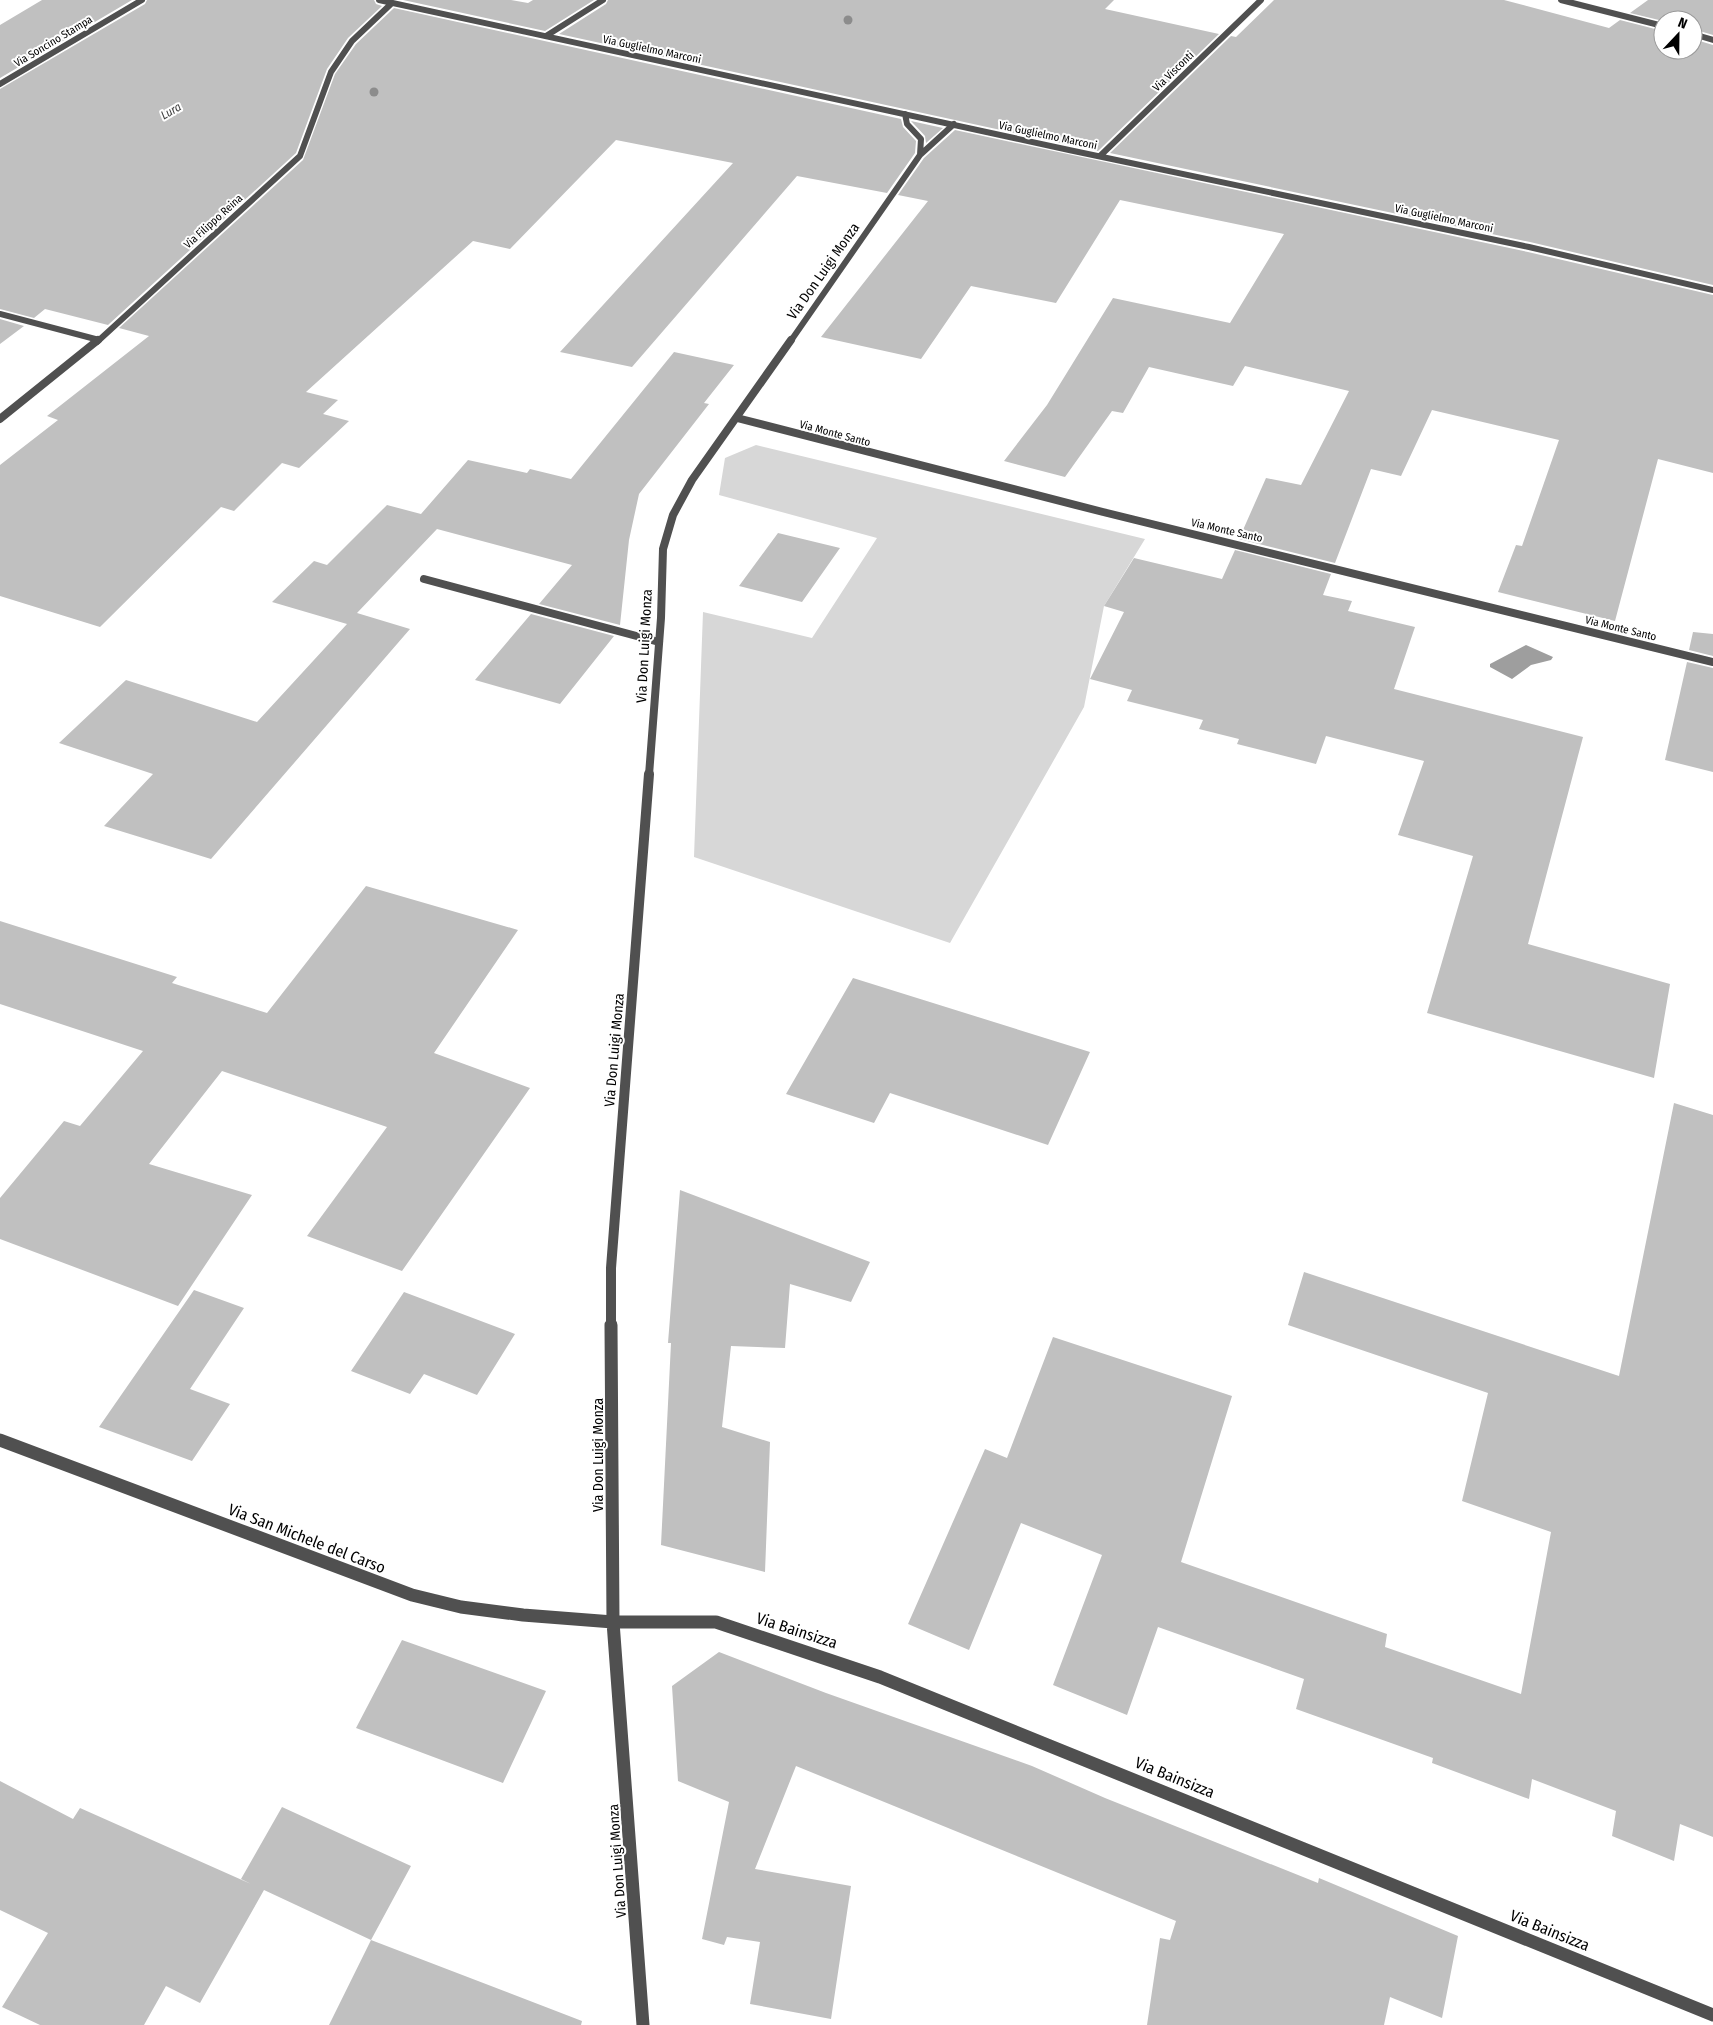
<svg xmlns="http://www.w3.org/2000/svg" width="1713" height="2025" viewBox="0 0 1713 2025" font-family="'Fira Sans Condensed',sans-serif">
  <rect width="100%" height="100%" fill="#fff"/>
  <!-- green -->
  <path fill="#d7d7d7" d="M756,445L1145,539L1104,606L1084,707L950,943L694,857L703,612L812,638L877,538L719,495L725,458Z"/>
  <!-- water -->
  <path fill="#9e9e9e" d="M1526,645L1553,657L1551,660L1531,665L1512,679L1490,667V664Z"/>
  <!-- building -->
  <path fill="#c0c0c0" d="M42,0H132L0,78V25Z
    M147,0H374L376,4L382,6L348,38L327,69L296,153L108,325L45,309L34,318L0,309V89L145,4Z
    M403,0H511L528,3L533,0H594L545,31Z
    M608,0H1114L1105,9L1219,34L1098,151L559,34L606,4Z
    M1274,0H1504L1609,28L1620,20L1663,31V50H1693V39L1713,45V285L1530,242L1110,153L1231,36L1236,37Z
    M1648,0H1713V35L1693,29V20L1663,21L1630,13Z
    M394,8L901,119L903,127L916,141L915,153L887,193L797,176L632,367L560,352L733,163L616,140L510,249L473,241L306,392L338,400L323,414L349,421L299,468L282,463L234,511L221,507L100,627L0,596V465L58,420L47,416L149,336L119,328L303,160L335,74L356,44Z
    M911,121L943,128L926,143L925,136Z
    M955,130L1528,252L1713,295V473L1658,459L1615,621L1498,592L1516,545L1522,546L1559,440L1432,410L1401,476L1371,469L1335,563L1239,539L1266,478L1301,485L1349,391L1245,366L1233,386L1149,367L1123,413L1112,411L1065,477L1004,461L1047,405L1113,298L1230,323L1284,234L1120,200L1056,303L971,286L921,359L821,337L928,201L898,195L924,158Z
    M0,319L24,326L0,344Z
    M674,352L734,365L704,403L709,404L639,494L629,540L620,625L539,604L572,565L437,529L357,613L410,629L211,859L104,826L153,774L59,743L126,680L257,722L347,624L272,602L314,561L327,565L387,505L421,514L468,460L527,473L530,469L571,479Z
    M778,533L840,548L802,602L739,586Z
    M1235,550L1331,574L1323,595L1352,601L1348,611L1415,627L1394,689L1583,737L1528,944L1670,984L1654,1078L1427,1013L1473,856L1398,835L1424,761L1326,736L1316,764L1237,744L1239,739L1199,729L1203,720L1127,701L1132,690L1090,679L1124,612L1104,606L1134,558L1222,579Z
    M531,614L614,636L560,704L475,680Z
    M1693,632L1713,634V656L1689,650Z
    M1687,662L1713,668V772L1665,760Z
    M366,886L518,930L434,1053L530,1088L402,1271L307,1236L387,1127L222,1071L149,1164L252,1195L178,1306L0,1239V1198L64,1121L80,1126L143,1051L0,1004V921L177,977L172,983L267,1013Z
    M853,978L1090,1052L1048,1145L890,1093L874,1123L786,1094Z
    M1674,1103L1713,1115V1837L1680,1824L1674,1861L1612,1836L1616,1811L1532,1779L1529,1799L1432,1763L1433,1758L1296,1709L1304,1679L1158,1627L1127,1715L1053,1685L1102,1555L1021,1523L969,1650L908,1624L985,1449L1007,1458L1053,1337L1232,1396L1181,1562L1387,1634L1385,1647L1521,1694L1551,1532L1462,1501L1488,1393L1288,1325L1304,1272L1619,1376Z
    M680,1190L870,1262L851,1302L790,1284L785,1348L731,1346L722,1427L770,1442L765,1572L661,1545L671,1343H668Z
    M194,1290L244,1308L190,1389L230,1404L192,1461L99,1427Z
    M404,1292L515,1334L477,1395L424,1374L410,1394L351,1371Z
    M402,1640L546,1691L503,1783L356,1728Z
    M719,1652L826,1693L1032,1766L1105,1798L1318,1883L1319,1878L1458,1936L1442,2018L1390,1997L1384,2025H1147L1160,1938L1170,1940L1176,1921L796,1766L755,1869L851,1886L831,2019L750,2004L760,1942L727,1937L724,1945L702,1939L729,1802L678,1781L672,1686Z
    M0,1781L73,1819L80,1808L251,1884L241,1879L282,1807L411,1866L371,1940L264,1890L200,2003L166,1986L144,2025H40L2,2007L48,1933L0,1910Z
    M371,1940L582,2021L581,2025H329Z"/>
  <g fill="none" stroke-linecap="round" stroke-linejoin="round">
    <!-- lane -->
    <path stroke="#505050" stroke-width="8" d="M424,579L659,642"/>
    <!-- street-far3 -->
    <path stroke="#505050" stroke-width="6" d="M379,0L1069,150L1529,247L1713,290
      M1561,0L1663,26
      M1693,34L1713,40
      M546,36L603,0
      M0,84L142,0
      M905,114L907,124L921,139L920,155
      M1100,156L1261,0
      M0,314L99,340
      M97,342L300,156L331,72L352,41L392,3
      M790,342L920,155L954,124"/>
    <!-- street-far2 -->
    <path stroke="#505050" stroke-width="8" d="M737,418L1103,512L1713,662
      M0,419L98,340
      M649,775L661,618L663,549L673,515L692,480L791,340"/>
    <!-- street-far1 -->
    <path stroke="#505050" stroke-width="10" d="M611,1326V1268L649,774"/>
    <!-- street -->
    <path stroke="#505050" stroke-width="13" d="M611,1325L613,1622L643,2025
      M0,1440L412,1595L461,1607L523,1615L613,1622H716L880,1677L1713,2015"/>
  </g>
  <!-- trees -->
  <g fill="#8c8c8c">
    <circle cx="848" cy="20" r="4.5"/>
    <circle cx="374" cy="92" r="4.5"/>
  </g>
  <g text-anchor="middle" stroke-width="4" stroke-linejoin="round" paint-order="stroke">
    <!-- far-street labels -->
    <g font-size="11" fill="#000" stroke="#fff">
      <text transform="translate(53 41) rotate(-31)" y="4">Via Soncino Stampa</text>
      <text transform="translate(652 49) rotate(12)" y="4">Via Guglielmo Marconi</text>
      <text transform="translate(1173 71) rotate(-44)" y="4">Via Visconti</text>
      <text transform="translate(1048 135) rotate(12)" y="4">Via Guglielmo Marconi</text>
      <text transform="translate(1444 218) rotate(12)" y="4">Via Guglielmo Marconi</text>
      <text transform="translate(213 221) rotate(-42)" y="4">Via Filippo Reina</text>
      <text transform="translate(835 433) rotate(15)" y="4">Via Monte Santo</text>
      <text transform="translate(1227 530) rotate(13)" y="4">Via Monte Santo</text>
      <text transform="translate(1621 628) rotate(14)" y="4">Via Monte Santo</text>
    </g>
    <!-- far-water labels -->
    <g font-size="12" font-style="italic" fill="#3f3f3f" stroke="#fff">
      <text transform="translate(171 111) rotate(-30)" y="4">Lura</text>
    </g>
    <!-- street labels -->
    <g font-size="14" fill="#000" stroke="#fff">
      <text transform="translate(823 271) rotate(-55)" y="5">Via Don Luigi Monza</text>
      <text transform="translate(644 646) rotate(-87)" y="5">Via Don Luigi Monza</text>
      <text transform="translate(614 1050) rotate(-85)" y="5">Via Don Luigi Monza</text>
      <text transform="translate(598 1455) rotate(-90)" y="5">Via Don Luigi Monza</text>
      <text transform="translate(617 1861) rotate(-94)" y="5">Via Don Luigi Monza</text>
    </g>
    <!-- near-street labels -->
    <g font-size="16" fill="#000" stroke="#fff">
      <text transform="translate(307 1538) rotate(21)" y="6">Via San Michele del Carso</text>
      <text transform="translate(797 1630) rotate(18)" y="6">Via Bainsizza</text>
      <text transform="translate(1175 1777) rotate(22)" y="6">Via Bainsizza</text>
      <text transform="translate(1550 1930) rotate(22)" y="6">Via Bainsizza</text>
    </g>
  </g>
  <!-- north arrow -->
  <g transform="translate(1678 35) rotate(22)"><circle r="24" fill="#ffffff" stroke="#999999"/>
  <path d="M0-4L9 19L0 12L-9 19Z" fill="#000000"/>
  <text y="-8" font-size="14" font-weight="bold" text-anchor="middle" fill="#000000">N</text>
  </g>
</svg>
